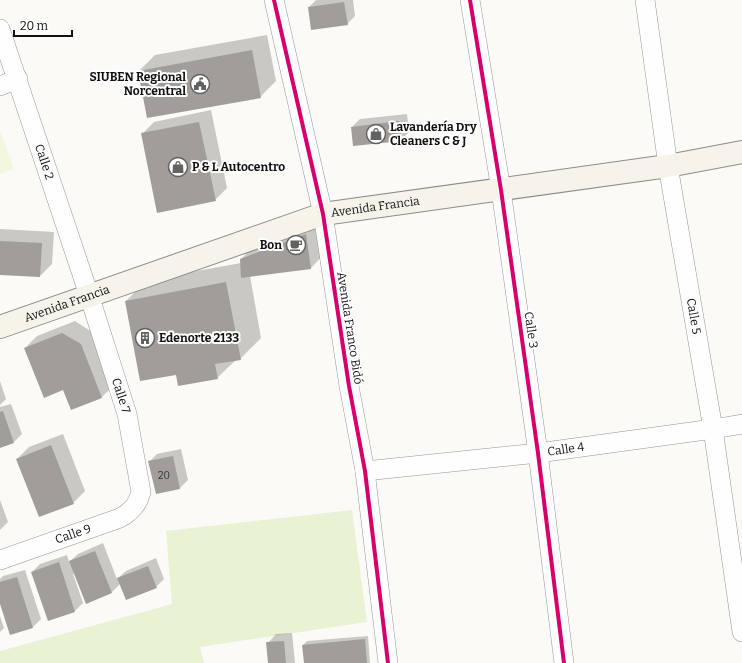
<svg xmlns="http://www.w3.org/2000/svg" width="742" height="663" viewBox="0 0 742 663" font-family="Bitter,serif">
  <rect width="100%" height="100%" fill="#fcfaf6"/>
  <!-- green -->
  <path fill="#e9f3d4" d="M352,510L367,622L200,647L204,663H0V651L172,604L166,531Z"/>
  <!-- pitch -->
  <path fill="#f2f7de" d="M0,130L14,169L0,174Z"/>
  <!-- shadow -->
  <path fill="#0003" d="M316,0H353L355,16L347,24L309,7Z
    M267,35L276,81L260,97L139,71L155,55Z
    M211,110L227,188L215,200L142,134L154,122Z
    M407,114L409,132L401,140L352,127L360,119Z
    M321,220L326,252L311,268L250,276L261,338L240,359L236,360L217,378L176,373L126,301L147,280L241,263V259L256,244Z
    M0,229L54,232L52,264L40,276L0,274Z
    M75,321L92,332L114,385L102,397L71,409L64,389L25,348L37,336Z
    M0,381L6,399L0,405Z
    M11,404L22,434L14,442L0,447V407Z
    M63,434L85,491L73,503L17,459L29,447Z
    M181,449L188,480L180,488L157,493L149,462L157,454Z
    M0,500L8,522L0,530Z
    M103,543L117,579L126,571L156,558L164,579L156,587L120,584L112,592L75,573L73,574L83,603L75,611L48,619L32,572L40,564L67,555L69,562L78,554Z
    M25,570L41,619L33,627L10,634L0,601V579L3,576Z
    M0,616L4,628L0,632Z
    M292,633L295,663H269L268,643L276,634Z
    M368,636L370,663H305L303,645L307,641Z"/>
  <!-- building -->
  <path fill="#a09d9b" d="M344,2L348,25L311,30L308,7Z
    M252,50L261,98L147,118L138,71Z
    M399,121L402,141L353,146L351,127Z
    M199,122L216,201L157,213L141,133Z
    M306,234L311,269L241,278L240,259Z
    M0,241L42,243L40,277L0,275Z
    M226,282L241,360L215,364L218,379L178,386L176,375L140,381L125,301Z
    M62,333L81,344L102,398L71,410L63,390L44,398L24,348Z
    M3,411L14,443L0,448V412Z
    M51,445L74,504L39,517L16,459Z
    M173,456L180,489L156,494L148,461Z
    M95,551L112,593L86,604L69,561Z
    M59,562L75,612L48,621L31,572Z
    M148,566L157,588L126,600L117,578Z
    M17,577L33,628L10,635L0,604V582Z
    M365,639L367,663H304L302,645Z
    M284,641L286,663H268L266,642Z"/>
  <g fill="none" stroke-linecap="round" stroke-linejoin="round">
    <defs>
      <g id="minor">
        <path d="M274,0L323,214L349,386L365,471L388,663"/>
        <path d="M470,0L501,190L538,453L564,663"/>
        <path id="s1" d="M645,0L668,166L713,429L742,632"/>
        <path id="s2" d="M0,29L89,295L127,414L141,492C138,505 131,512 120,518L0,560"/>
        <path d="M0,86L18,79"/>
        <path id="s3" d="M365,471L538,453L713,429L742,424"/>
      </g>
      <g id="secondary">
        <path id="s4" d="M0,327L323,214L668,166L742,152"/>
      </g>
    </defs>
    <!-- minor casing -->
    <use href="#minor" stroke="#969594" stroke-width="20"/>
    <!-- secondary casing -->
    <use href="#secondary" stroke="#8d8c8a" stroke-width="24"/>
    <!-- minor -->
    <use href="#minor" stroke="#fffefe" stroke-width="19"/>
    <!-- secondary -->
    <use href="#secondary" stroke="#f6f3eb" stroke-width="22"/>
    <defs>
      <path id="cycleway" d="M274,0L323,214L349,386L365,471L388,663
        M470,0L501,190L538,453L564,663"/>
    </defs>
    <!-- cycleway casing -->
    <use href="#cycleway" stroke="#fff" stroke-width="6"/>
    <!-- cycleway -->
    <use href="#cycleway" stroke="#d6006c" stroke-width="4"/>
  </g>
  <!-- icons -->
  <defs>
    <symbol id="civic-ring" viewBox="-11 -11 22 22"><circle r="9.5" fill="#fff" stroke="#636260" stroke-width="1.5"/><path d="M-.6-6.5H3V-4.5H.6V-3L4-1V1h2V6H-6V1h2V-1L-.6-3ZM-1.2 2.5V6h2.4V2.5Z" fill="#636260"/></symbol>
    <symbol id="shop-ring" viewBox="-11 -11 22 22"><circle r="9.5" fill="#fff" stroke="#636260" stroke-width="1.5"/><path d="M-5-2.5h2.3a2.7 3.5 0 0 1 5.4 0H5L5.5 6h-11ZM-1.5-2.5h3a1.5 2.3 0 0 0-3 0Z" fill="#636260"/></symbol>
    <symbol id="cafe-ring" viewBox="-11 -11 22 22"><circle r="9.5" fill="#fff" stroke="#636260" stroke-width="1.5"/><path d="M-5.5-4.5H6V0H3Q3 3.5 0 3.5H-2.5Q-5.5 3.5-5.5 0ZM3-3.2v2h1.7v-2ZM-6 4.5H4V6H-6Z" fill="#636260"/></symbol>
    <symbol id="building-ring" viewBox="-11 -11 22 22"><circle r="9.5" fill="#fff" stroke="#636260" stroke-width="1.5"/><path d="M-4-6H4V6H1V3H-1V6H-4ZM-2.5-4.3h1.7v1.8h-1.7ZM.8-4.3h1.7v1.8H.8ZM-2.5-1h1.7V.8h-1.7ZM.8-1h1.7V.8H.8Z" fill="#636260"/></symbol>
  </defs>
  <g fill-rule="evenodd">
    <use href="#civic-ring" x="189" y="73" width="22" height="22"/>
    <use href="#shop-ring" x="365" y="123" width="22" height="22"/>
    <use href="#shop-ring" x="167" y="156" width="22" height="22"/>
    <use href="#cafe-ring" x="285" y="234" width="22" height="22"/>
    <use href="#building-ring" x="134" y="327" width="22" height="22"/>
  </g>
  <g text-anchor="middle" stroke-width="4" stroke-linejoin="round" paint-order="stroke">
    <!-- number labels -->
    <g font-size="10" fill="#343333">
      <text x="164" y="479">20</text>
    </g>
    <!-- poi labels -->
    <g font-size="12" font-weight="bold" fill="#101010" stroke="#fff" text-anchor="start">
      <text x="186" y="81" text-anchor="end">SIUBEN Regional<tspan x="186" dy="14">Norcentral</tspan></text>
      <text x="390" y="131">Lavandería Dry<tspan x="390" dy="14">Cleaners C &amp; J</tspan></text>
      <text x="192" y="171">P &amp; L Autocentro</text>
      <text x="282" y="249" text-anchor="end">Bon</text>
      <text x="159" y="342">Edenorte 2133</text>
    </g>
    <!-- street labels -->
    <g font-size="12" fill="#101010" stroke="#fff">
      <text dy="4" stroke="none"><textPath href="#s2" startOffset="140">Calle 2</textPath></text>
      <text dy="4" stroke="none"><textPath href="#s4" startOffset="395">Avenida Francia</textPath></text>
      <text dy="4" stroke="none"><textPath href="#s4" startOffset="71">Avenida Francia</textPath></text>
      <text dy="4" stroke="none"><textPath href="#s1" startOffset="320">Calle 5</textPath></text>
      <text transform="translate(350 328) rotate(81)" y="4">Avenida Franco Bidó</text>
      <text transform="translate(531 330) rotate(82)" y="4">Calle 3</text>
      <text dy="4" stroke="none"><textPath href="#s2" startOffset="386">Calle 7</textPath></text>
      <text dy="4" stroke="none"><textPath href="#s3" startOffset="202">Calle 4</textPath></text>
      <text transform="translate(73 534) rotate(-19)" y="4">Calle 9</text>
    </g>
  </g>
  <!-- scale -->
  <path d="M14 30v6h58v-6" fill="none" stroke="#101010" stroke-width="2"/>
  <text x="20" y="30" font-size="12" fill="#101010" stroke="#ffffff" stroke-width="3" paint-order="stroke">20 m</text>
</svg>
